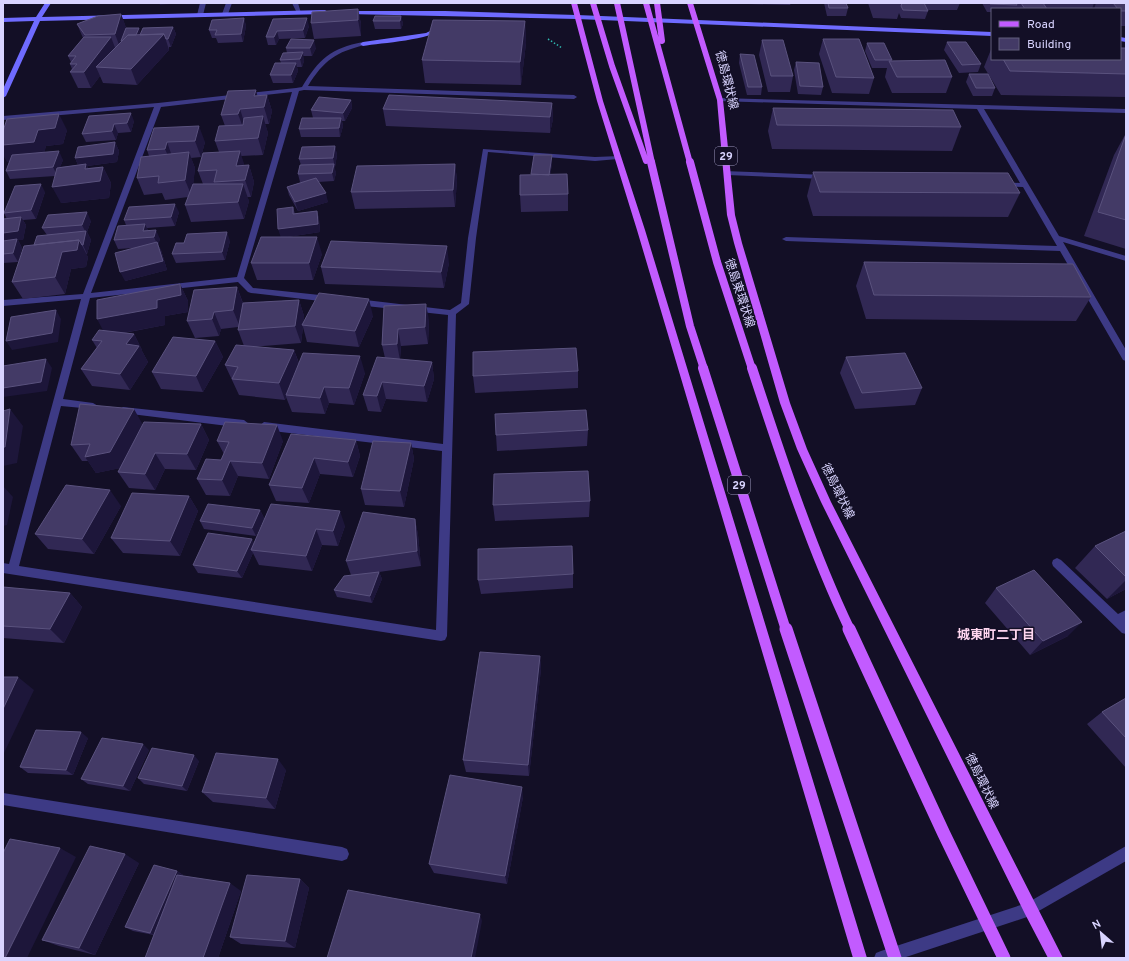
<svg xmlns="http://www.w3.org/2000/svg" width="1129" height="961" viewBox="0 0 1129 961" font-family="Overpass,'Noto Sans JP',sans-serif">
  <rect width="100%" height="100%" fill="#130f26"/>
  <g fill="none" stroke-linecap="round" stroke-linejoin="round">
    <!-- path -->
    <path stroke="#2fb8b0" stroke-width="1.5" stroke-dasharray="1.5 2" stroke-linecap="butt" d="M548,39L562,48"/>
    <!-- lane -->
    <path fill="#3d3a85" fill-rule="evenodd" d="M226,3H232L228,14L225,16L222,14Z
      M292,3H298L301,13H297Z"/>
    <!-- street -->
    <path fill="#3d3a85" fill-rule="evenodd" d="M200,3H206L203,15L200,17L197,15Z
      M363,42L366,44L365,45C336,52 324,60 308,86L574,95L577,97L574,99L304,90L299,91L244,278L253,288L329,296L333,299L329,302L251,293L248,292L238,282L90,298L63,399L93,403L98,406L93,409L61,406L19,566L436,630L442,451L264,430L259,426L264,422L443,444L448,315L357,305L353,302L357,299L450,310L461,303L468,238L483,149L595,157L620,156V158L618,159L595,161L488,152L476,238L469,304L456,314L447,636L445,640L441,641L3,573V563L9,564L81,299L3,306V300L83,294L154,107L3,120V116L158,103L296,88L302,87C319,59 331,48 363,42ZM292,92L237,277L91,293L161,107Z
      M720,98L1126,109V113L984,109L1059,236L1126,256V261L1063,242L1126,350V361L1123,360L1060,251L786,241L782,239L786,237L1057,246L1023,187L1003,186L999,184L1003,182L1020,183L977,109L718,101L717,100Z
      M724,171L825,175L829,177L825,179L727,175H724Z
      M123,407L244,420L249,424L244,428L123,413L118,410Z
      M1057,558L1061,560L1118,614L1126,610V634L1122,633L1053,566L1052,563L1053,560Z
      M3,793L342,847L347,849L349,854L347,859L342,861L3,805Z
      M1126,846V861L1030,916L903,958H874L876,953L881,951L1027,903Z"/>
    <!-- secondary -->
    <path fill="#6f6bff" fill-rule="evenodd" d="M45,3H51L42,17L325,10L328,12L325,14L40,21L6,96L3,98V89L34,21L3,22V18L36,17Z
      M345,11H445L577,15L992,32V36L577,19L347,14L345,13Z
      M438,27L443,28C432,40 381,43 363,46L360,44L363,42L426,33Z
      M1120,37L1126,38V42L1120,41Z"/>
    <!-- primary -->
    <path fill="#c25bff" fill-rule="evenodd" d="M571,3H577L603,101L645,230L867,958H853L637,230L597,101Z
      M687,3H693L723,100L735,215L742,243L790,403L807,449L831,502L1063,958H1048L1025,914L821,502L797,449L780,403L734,243L727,215L717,100Z"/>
    <!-- primary-bridge-far3 -->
    <path stroke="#c25bff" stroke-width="6" d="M593,3L612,66L646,161
      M617,3L652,163
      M646,3L690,163
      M657,3L662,41"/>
    <!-- primary-bridge-far2 -->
    <path stroke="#c25bff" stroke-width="8" d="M651,162L690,326L704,369
      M690,162L717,262L752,369"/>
    <!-- primary-bridge-far1 -->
    <path stroke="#c25bff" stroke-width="10" d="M703,368L786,630
      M752,368C781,456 810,546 850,630"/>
    <!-- primary-bridge -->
    <path stroke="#c25bff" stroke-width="13" d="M786,629L895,958
      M849,629L944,834L1004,958"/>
  </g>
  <!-- wall -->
  <path fill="#312854" d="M748,3H791L790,5L748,4Z
    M824,3H846L848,8L846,16H827Z
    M868,3H960L957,10H927L928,11L925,19L901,18L899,13L897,19L873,18Z
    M982,3H1043V4L1044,3H1126V26H1120V9H1098L1097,8L1096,9H1017L1016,8L1015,9H992V12H987Z
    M358,9L361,24V36L314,39L311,23Z
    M121,14L126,28L141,34L173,27L176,34L171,47H169V50L137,85L103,83L100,76L91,88H78L70,72L72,69L70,64L71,62L68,56L83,38L77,24Z
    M401,16L403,24L401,29H375L373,21Z
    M244,18L246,26L243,42L218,43L216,38H212L209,30Z
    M273,19L309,26L305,38L279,39L276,45H268L266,37Z
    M525,21L526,43L521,85L425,83L422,60Z
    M823,39L874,78L869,94L832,93L819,54Z
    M762,40L793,76L790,92H768L759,55Z
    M947,42L981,64L978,72L959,73L944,50Z
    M867,43L892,60L891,61L952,77L946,93H892L885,77L887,68H872L865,51Z
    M992,47V59H1120L1126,48V97L1001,95L984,67Z
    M286,48H316L312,56H303L304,61L302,67H297L298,71L293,83H273L270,75L281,63L280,60L287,53Z
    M740,54L762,87L761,95H747L739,63Z
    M796,62L823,87L821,95L798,94L794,70Z
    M969,74L995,88L992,96H973L966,82Z
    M267,95L272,111L269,124H265L268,133L263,155L241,156L244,165H249L254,182L251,197H247L249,201L244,219L191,222L185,205L188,197L165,200L162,193L144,195L137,178L149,156L147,150L154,128L205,142L201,157L191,158L195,168L193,184H203L198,171L219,152L215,141L225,126L221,115L257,96Z
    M351,100L352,108L345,121H342L343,126L340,137H301L299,129L313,118L311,110Z
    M552,103L553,119L550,133L386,126L383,109Z
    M773,108L961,127L952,151L772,149L768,131Z
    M89,116L134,121L131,132L118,133L116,140L86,142L82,134Z
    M67,130L63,144L46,146L44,152L63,160L60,167L78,165L75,158L115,142L119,151L117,162L87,166L88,168L103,167L111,183L109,198L61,203L55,176L10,179L6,171L9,162H7Z
    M1126,133V249L1084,236L1114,155Z
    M335,146L337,155L335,167H334L336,173L334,181L318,182L328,202L298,211L289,195L287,187L302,182H300L298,174L301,165L299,159Z
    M455,164L457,180L455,207L355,209L351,192Z
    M552,164L550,175L568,194V211L521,212L520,195L531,175V174Z
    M813,172L1020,193L1008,217L813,216L807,196Z
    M45,192L36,219L23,220L26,225L23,240H18L22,248L18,262L3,263V219H7L4,213Z
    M293,207L295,214L317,211L319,219L320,232L287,237L322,254L313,280H257L251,263L281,237Z
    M179,212L175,226L147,228L148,231L160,239L158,245L161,250L167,270L125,281L134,248L118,249L114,240L126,225L124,220Z
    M91,221L87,232L91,240L87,254H86L88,257L86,267L71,269L65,294L23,299L12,282L34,245L47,235L42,228Z
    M230,241L225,260L176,263L172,254L184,243Z
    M864,262L1091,297L1076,321L866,319L856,286Z
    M449,263L444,288L325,284L321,267Z
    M180,284L188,301V312L165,316V325L124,333L134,334L142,350V351L148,362L130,390L92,386L81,369L97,348L92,340L103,330Z
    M237,287L243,303L299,300L304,316L303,322L373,316L359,347L307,342L303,327L301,343L251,347L294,350L299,363L365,373L354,405L329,403L325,414L292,412L286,397L285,400L239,395L225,365L244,346L238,330V327L221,329L219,336L195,338L187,321Z
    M384,306L429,320L428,344L401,346L400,359L432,362L434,379L427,402L386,399L381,412L368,411L363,395L385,358L382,345Z
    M215,341L223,357L203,392L161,389L152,372Z
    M846,357L922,388L915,405L855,409L840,373Z
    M578,371V388L475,393L473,376Z
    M143,424H201L209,440L196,470L165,469L155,490L129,488L118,472L120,468L96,473L88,461H82L71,445Z
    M588,430L587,446L497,451L496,435Z
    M291,434L356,440L360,456L353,477L320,474L309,503L276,501L269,485Z
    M217,441H283L269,479L238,476L230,496L206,495L197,479L221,460L224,454Z
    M411,443L414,459L404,507L365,505L361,489Z
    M189,496L198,511L180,556L123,553L111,538Z
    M590,501L589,517L495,521L493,505Z
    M271,504L345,526L338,546L322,545L312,571L259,565L253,553L242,578L198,573L193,565L254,543Z
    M121,506L94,554L48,549L35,534Z
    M260,510L264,518L256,536L204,529L200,521Z
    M415,519L418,535L421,566L379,572L382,579L372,603L337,597L334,590L351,575L346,561Z
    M1126,531V589L1107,599L1075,568L1095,546Z
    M573,574V588L481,594L478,580Z
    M3,587L70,593L82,607L64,643L3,638Z
    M996,588L1068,636L1030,655L985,603Z
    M540,656L541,669L529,776L466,772L463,760Z
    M1126,698V768L1087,724L1102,712Z
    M88,738L73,775L28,773L20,767Z
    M149,750L130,791L88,784L81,779Z
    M199,761L187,791L144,784L138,778Z
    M286,770L275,809L213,802L202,792Z
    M523,797L507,884L434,873L429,864Z
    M139,863L95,955L59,946L42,940Z
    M177,871L183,875V876L241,891L218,958H145L154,935L133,931L125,927Z
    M300,879L309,888L295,948L241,944L230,937Z"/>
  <!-- shaded-wall -->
  <path fill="#1d163a" d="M159,3H180L160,5Z
    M1094,3H1096L1094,9H1092Z
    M358,9L361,24V36L358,20Z
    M121,14L127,30L121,41L123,45L121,50L115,34Z
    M401,16L403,24L401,29L400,21Z
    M244,18L246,26L243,42L241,34Z
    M307,18L309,26L305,38L303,30Z
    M525,21L526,43L521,85L520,62Z
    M173,27L176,34L171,47L168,39Z
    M139,28L142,36L133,41Z
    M277,31L279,39L276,45L274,37Z
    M164,34L169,50L137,85L131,69Z
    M111,37L117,53L96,67L100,76L91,88L84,72Z
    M314,40L316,48L312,56L310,48Z
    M303,52L304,61L302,67L300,59Z
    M296,63L298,71L293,83L291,75Z
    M256,90L260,106L254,96Z
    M267,95L272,111L269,124L264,107Z
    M351,100L352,108L345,121L343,113Z
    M552,103L553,119L550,133V117Z
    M240,109L245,125L244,130L238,114Z
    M131,113L134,121L131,132L127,123Z
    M59,114L67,130L63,144L46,146L43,159L7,162L3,155V145L38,130Z
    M263,116L268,133L263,155L258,138Z
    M341,118L343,126L340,137L339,128Z
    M114,124L118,133L116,140L112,131Z
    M199,126L205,142L201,157L195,141Z
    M115,142L119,151L117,162L87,166L94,181L103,167L111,183L109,198L61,203L52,187L85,169L79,167L75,158Z
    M167,142L173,159L172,165L165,149Z
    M335,146L337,155L335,167L333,158Z
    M59,151L63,160L57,175L53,167Z
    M240,151L245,167L236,166Z
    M189,152L195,168L192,197L185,180Z
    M552,155V164L549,183V175Z
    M334,164L336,173L334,181L332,173Z
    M455,164L457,180L455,207L453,190Z
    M249,165L254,182L251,197L245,180Z
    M41,184L45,192L36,219L31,210Z
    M243,184L249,201L244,219L238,202Z
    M326,193L328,202L298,211L295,202Z
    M175,204L179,212L175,226L171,217Z
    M317,211L319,219L320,232L281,238L278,229Z
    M87,212L91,221L87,232L91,240L87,254L83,245L86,233L82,225Z
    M21,217L26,225L23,240H18L22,248L18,262L13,253L3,242V233Z
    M145,224L149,233L143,231Z
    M156,230L160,239L158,245L161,250L167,270L125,281L120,272L158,246L154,237Z
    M227,232L230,241L225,260L222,252Z
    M317,237L322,254L313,280L309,263Z
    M79,240L88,257L86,267L71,269L65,294L55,277L62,252Z
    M447,246L449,263L444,288L441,272Z
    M180,284L188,301V312L165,316V325L106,336L97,319Z
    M237,287L243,304L240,327L233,310Z
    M369,299L373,316L359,347L355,331Z
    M299,300L304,316L303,325H302L303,327L301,343L295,326Z
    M426,304L429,320L428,344L425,327Z
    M56,310L61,319L58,342L12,350L6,341Z
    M214,312L221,329L219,336L212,319Z
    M398,329L401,346L400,360L397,344Z
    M134,334L142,350V351L148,362L130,390L120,374L126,344Z
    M215,341L223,357L203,392L196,376Z
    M294,350L300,367L286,395V397L285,400L279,383Z
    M360,356L365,373L354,405L349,388Z
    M46,359L52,368L47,391L3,397V388Z
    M432,362L434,379L427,402L424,386Z
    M382,382L386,399L381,412L377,396Z
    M324,387L329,403L325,414L320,398Z
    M10,409L23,426L17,463L3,466V447Z
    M134,409L143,425L121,468L96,473L85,457Z
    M201,424L209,440L196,470L187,454Z
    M277,425L283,441L269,479L262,463Z
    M356,440L360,456L353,477L348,462Z
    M411,443L414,459L404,507L400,491Z
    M155,453L165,469L155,490L145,474Z
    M314,458L320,474L309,503L302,488Z
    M230,461L238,476L230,496L222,480Z
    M3,486L13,497L7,525L3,526Z
    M110,490L121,506L94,554L82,539Z
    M189,496L198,511L180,556L170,541Z
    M260,510L264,518L256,536L252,528Z
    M340,511L345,526L338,546L333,531Z
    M415,519L418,535L421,566L417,551Z
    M316,529L322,545L312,571L306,556Z
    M252,539L256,546L251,550L253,553L242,578L237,571Z
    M379,572L382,579L372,603L370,596Z
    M1126,580V589L1107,599Z
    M70,593L82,607L64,643L50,629Z
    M1082,622L1068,636L1030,655L1043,641Z
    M540,656L541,669L529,776L528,765Z
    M18,677L34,690L4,753H3V709Z
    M81,732L88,738L73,775L66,770Z
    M143,744L149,750L130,791L123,786Z
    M194,755L199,761L187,791L182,786Z
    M278,759L286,770L275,809L266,798Z
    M522,787L523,797L507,884L505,876Z
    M60,848L76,857L27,958H5Z
    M125,854L139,863L95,955L79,948Z
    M177,871L183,875L157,936L150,933Z
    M300,879L309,888L295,948L285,941Z
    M230,883L241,891L218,958H203Z
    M480,914L482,921L475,958H471Z"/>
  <!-- building -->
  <path fill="#433a66" stroke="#5a527e" d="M828,3H846L848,8H829Z
    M902,3H924L928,11L903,10L901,6Z
    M989,3H1016L1017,5L990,4Z
    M1021,3H1043L1047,9H1025Z
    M1113,3H1126V11H1120V9H1118Z
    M358,9V20L311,23L312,12Z
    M121,14L115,34L85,35L77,24L98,16Z
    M375,16H401L400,21H373Z
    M244,18L241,34L215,35L217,30H209L212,20Z
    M307,18L303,30L277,31L274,37H266L273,19Z
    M433,20L525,21L520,62L422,60Z
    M173,27L168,39H166L164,34L140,35L143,28Z
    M126,28H139L136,35H128L122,41H121Z
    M164,34L131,69L96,67L128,35Z
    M84,37H111L84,72H70L77,64H70L76,56H68Z
    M291,39L314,40L310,48H286Z
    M823,39H859L874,78L836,77Z
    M762,40H783L793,76H771Z
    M947,42H966L981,64L962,65Z
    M867,43H884L892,60H875Z
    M1120,48H1126V74L1010,71L1003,59H1120Z
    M303,52L300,59L280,60L283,53Z
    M740,54L754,55L762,87H748Z
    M945,60L952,77H897L889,61Z
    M796,62L819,63L823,87L800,86Z
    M275,63H296L291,75H270Z
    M969,74H988L995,88H976Z
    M256,90L254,96L267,95L264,107L240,109L238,114L221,115L228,91Z
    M389,95L552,103L550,117L383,109Z
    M319,97L351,100L343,113L311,110Z
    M773,108L953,110L961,127L777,125Z
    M131,113L127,123L114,124L112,131L82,134L89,116Z
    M59,114L55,128L38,130L34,142L3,145V131L7,119Z
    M263,116L258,138L215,141L219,126L243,125L244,118Z
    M302,118H341L339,128L299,129Z
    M199,126L195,141L167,142L165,149L147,150L154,128Z
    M1126,134V220L1098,212Z
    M115,142L113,154L75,158L78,147Z
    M335,146L333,158L299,159L302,147Z
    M59,151L53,167L6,171L12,155Z
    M240,151L236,166L249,165L245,180L214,182L217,170L198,171L203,153Z
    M189,152L185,180L158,183L159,176L137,178L141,157Z
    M534,155H552L549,175L531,174Z
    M86,164L85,169L103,167L100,181L52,187L57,168Z
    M334,164L332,173L298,174L300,165Z
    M455,164L453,190L351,192L357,166Z
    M813,172L1008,173L1020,193L820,192Z
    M567,174L568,194L520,195V175Z
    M316,178L326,193L295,202L287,187Z
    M41,184L31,210L4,213L15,186Z
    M193,184H243L238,202L185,205Z
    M175,204L171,217L124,220L129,207Z
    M293,207V214L317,211L318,224L278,229L277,209Z
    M87,212L82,225L42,228L48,215Z
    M21,217L18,231L3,233V219Z
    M145,224L143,231L156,230L154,237L114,240L118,226Z
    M86,231L83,245H82L79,240L34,245L37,236Z
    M227,232L222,252L172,254L176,243H184L187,234Z
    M261,237H317L309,263H251Z
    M17,239L13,253L3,254V241Z
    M79,240L77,250L62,252L55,277L12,282L24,246Z
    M331,241L447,246L441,272L321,267Z
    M157,242L163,261L120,272L115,253Z
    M864,262L1073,264L1091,297L874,295Z
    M180,284L181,295L157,300V308L97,319V300Z
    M237,287L233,310L214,312L212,319L187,321L194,290Z
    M319,293L369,299L355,331L302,325Z
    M299,300L295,326L238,330L243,303Z
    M426,304L425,327L398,329L397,344L382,345L384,306Z
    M56,310L52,333L6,341L11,317Z
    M99,330L134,334L126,344L139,346L120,374L81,369L102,341L92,340Z
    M173,337L215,341L196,376L152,372Z
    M236,345L294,350L279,383L232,379L238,367L225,365Z
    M576,348L578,371L473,376V352Z
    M303,353L360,356L349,388L324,387L320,398L286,395Z
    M905,353L922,388L862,393L846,357Z
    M377,357L432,362L424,386L382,382L377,396L363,395Z
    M46,359L41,382L3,388V366Z
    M80,404L134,409L110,452L85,457L90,444L71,445Z
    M10,409L5,447H3V411Z
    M586,410L588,430L496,435L495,414Z
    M144,422L201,424L187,454L155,453L145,474L118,472Z
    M225,422L277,425L262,463L230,461L222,480L197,479L206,459L221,460L229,442L217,441Z
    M291,434L356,440L348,462L314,458L302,488L269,485Z
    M373,441L411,443L400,491L361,489Z
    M588,471L590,501L493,505L494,474Z
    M66,485L110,490L82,539L35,534Z
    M132,493L189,496L170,541L111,538Z
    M208,504L260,510L252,528L200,521Z
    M271,504L340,511L333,531L316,529L306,556L251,550Z
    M363,512L415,519L417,551L346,561Z
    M1126,531V577L1095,546Z
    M208,533L252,539L237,571L193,565Z
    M572,546L573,574L478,580V549Z
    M1034,570L1082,622L1043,641L996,588Z
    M379,572L370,596L334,590L344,576Z
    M3,587L70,593L50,629L3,626Z
    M480,652L540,656L528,765L463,760Z
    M3,677H18L3,709Z
    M1126,698V738L1102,712Z
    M36,730L81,732L66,770L20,767Z
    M102,738L143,744L123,786L81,779Z
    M152,748L194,755L182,786L138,778Z
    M216,753L278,759L266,798L202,792Z
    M450,775L522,787L505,876L429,864Z
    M10,839L60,848L5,958H3V853Z
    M90,846L125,854L79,948L42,940Z
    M154,865L177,871L150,933L125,927Z
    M177,875L230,883L203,958H145Z
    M247,875L300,879L285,941L230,937Z
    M348,890L480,914L471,958H327Z"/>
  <g text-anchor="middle" stroke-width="3" stroke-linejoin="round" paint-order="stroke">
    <!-- shield labels -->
    <g fill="#130f26" stroke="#9e99be" stroke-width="1">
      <rect x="715" y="147" width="22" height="18" rx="3"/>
      <rect x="728" y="476" width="22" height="18" rx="3"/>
    </g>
    <g font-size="11" font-weight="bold" fill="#d9d4ff">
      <text x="726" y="160">29</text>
      <text x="739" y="489">29</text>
    </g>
    <!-- street labels -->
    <g font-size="12" fill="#d9d4ff" stroke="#130f26">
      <text transform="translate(727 80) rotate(76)" y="4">徳島環状線</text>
      <text transform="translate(740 293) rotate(72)" y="4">徳島東環状線</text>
      <text transform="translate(838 491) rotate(64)" y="4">徳島環状線</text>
      <text transform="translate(982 781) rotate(64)" y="4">徳島環状線</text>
    </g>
    <!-- neighbourhood labels -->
    <g font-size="13" font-weight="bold" fill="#ffd6f0" stroke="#130f26">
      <text x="996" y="639">城東町二丁目</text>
    </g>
  </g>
  <!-- border -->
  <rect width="1129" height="961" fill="none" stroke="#d9d4ff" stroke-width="8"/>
  <!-- legend -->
  <rect x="991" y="8" width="130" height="52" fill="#130f26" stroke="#625e7d"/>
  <rect x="999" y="21" width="20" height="6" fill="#c25bff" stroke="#625e7d"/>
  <text x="1027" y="28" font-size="12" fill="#d9d4ff">Road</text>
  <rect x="999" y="38" width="20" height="12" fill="#433a66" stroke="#625e7d"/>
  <text x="1027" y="48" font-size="12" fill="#d9d4ff">Building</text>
  <!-- north arrow -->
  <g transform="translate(1101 933) rotate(332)" stroke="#130f26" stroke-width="3" paint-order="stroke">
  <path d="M0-3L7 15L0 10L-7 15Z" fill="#d9d4ff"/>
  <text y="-6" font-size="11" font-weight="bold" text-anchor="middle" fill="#d9d4ff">N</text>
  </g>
</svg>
